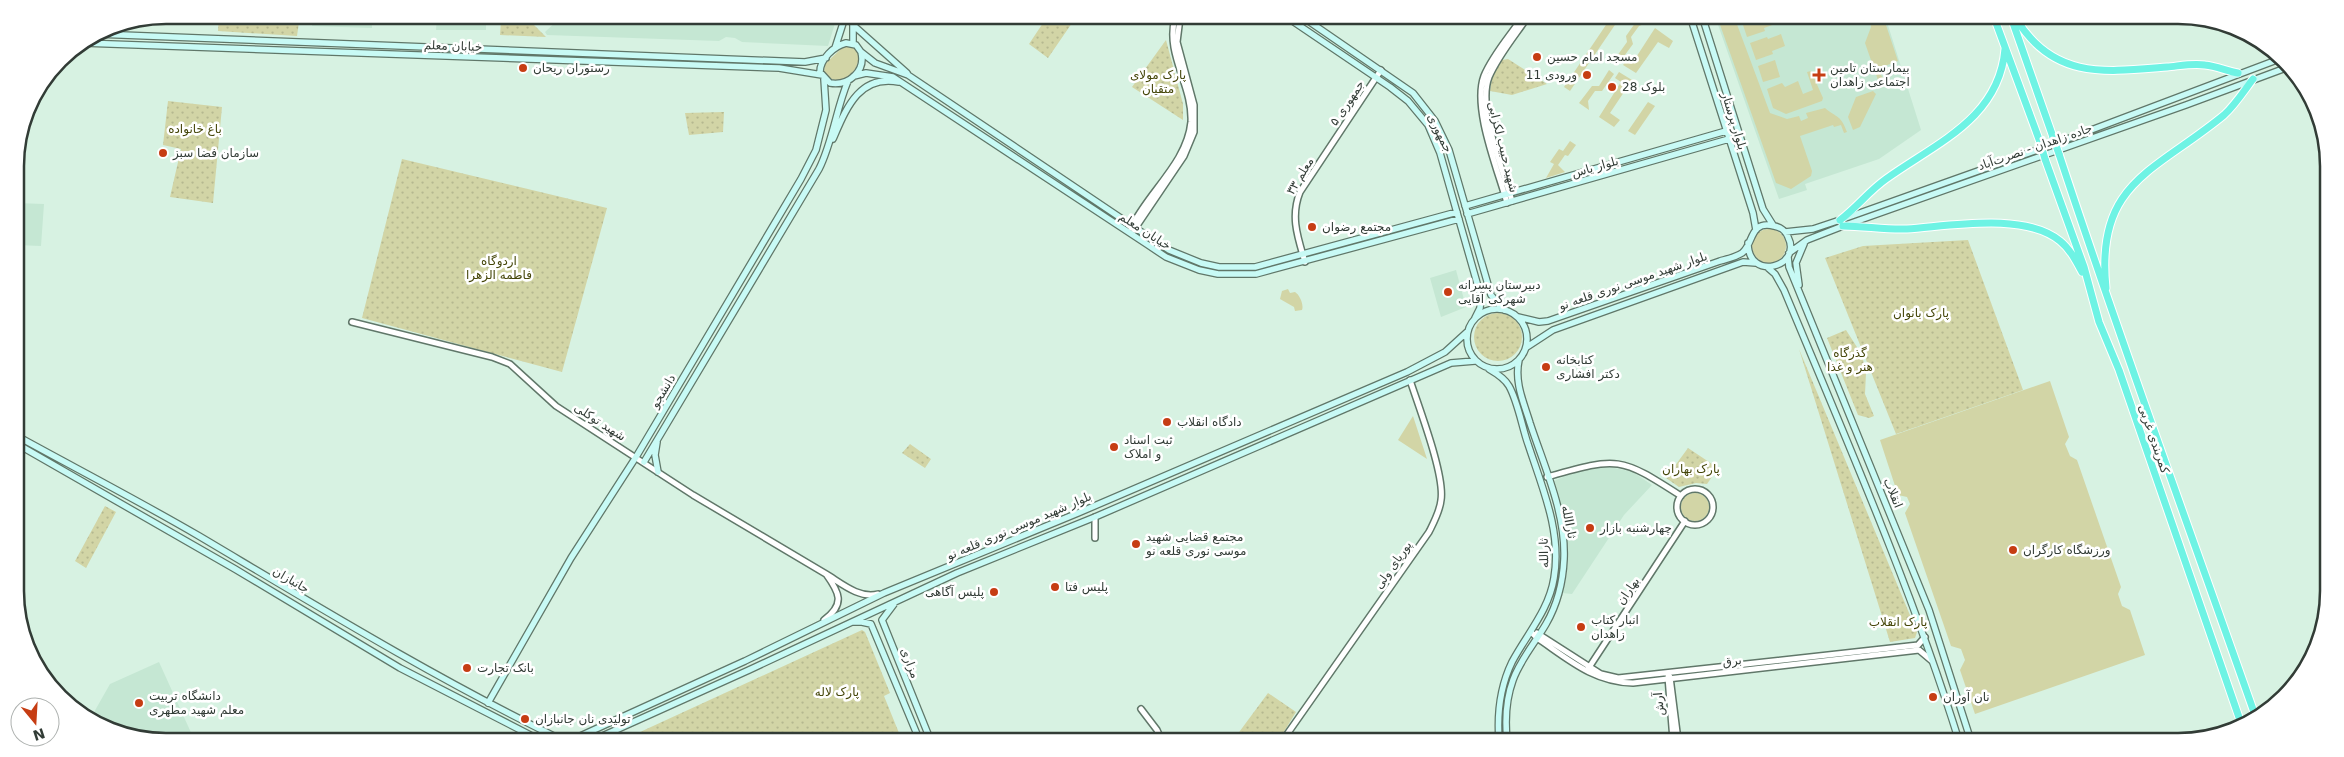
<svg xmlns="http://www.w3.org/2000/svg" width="2344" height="757" viewBox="0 0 2344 757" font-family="'DejaVu Sans','Noto Naskh Arabic',sans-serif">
  <defs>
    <pattern id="park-dots" width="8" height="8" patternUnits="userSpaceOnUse" patternTransform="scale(1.25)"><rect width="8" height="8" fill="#d2d5a6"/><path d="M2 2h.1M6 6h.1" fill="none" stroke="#b5b890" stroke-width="1.8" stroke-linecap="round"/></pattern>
  </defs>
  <rect width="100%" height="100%" fill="#d7f2e2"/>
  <!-- built -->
  <path fill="#c5e7d3" d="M313,15L372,16V28L312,26Z
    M437,16H486V30H436Z
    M562,16L837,17L828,46L742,42L735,38L726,37L719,41L547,35L545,32Z
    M1716,19H1886L1921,130L1879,159L1805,184L1807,190L1779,199Z
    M16,203L44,204L41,246L16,245Z
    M1456,270L1466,307L1441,317L1430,278Z
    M1610,467L1633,472L1652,485L1624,515L1572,594L1562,593L1566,579L1567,541L1554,481L1582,469Z
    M159,662L193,737H126L89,721L110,684Z"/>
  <!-- grass -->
  <path fill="#d2d5a6" d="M1610,19H1619L1570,91L1564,87Z
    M1638,19L1647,23L1639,26L1631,37L1633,44L1622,59L1617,56L1627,42L1626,36Z
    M1718,19H1735L1770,113L1787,119L1799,116L1801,121L1808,118L1806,113L1825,108C1838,119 1840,114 1847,132L1844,133L1841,125L1834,127L1833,125L1800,136L1812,171L1811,176L1791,189L1776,183Z
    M1741,19H1776L1778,23L1764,28L1765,31L1747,37Z
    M1870,19H1884L1898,61L1877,69L1887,84L1879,83L1865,43L1871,27Z
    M1655,28L1673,41L1669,48L1658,42L1636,73L1623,65L1627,59L1633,62Z
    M1781,34L1785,46L1772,51L1773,54L1756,60L1750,43L1767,37L1768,39Z
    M844,46H850L857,50C865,70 838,93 824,72L825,64Z
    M1775,60L1780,77L1763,82L1758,66Z
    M1609,70L1614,74L1602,91H1595L1588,101L1589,110L1579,103L1592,86H1599Z
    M1811,71L1823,98L1822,101L1786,114L1773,108L1767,89L1782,83L1785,87L1798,81L1803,94L1813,90L1807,72Z
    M1619,72L1632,80L1610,113L1620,120L1614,127L1599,117L1621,82L1615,78Z
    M1873,91L1876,94L1860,127L1853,130L1848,117L1856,97Z
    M1648,102L1655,106L1635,135L1628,131Z
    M1570,141L1576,145L1568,156L1565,155L1558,165L1565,172L1546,178L1554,164L1550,162L1559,149L1563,151Z
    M1752 246a17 17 0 1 1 34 0a17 17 0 1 1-34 0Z
    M1288,289L1290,293L1295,292C1300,295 1304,305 1302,310L1295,311L1294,307L1280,299L1282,291Z
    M2050,381L2069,437L2065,444L2070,456L2077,460L2121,587L2118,594L2122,606L2130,610L2145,655L1975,714L1960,670L1965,660L1961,649L1951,646L1905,513L1910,504L1907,497L1898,495L1880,440Z
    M1413,416L1427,459L1398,440Z
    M1681 507a14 14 0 1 1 28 0a14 14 0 1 1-28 0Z"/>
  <!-- park -->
  <path fill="url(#park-dots)" d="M219,15H300L297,36L218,31Z
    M506,16H525L546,37L500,35L501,21Z
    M1047,17H1064L1072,23L1048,58L1029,44Z
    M1166,40L1183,104V120L1132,87Z
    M1508,59L1547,84L1512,95L1490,91L1492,78L1502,60Z
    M168,101L222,107L213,203L170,197L181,149L163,145Z
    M724,112L723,132L689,135L685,113Z
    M402,159L607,208L562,372L362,318Z
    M1968,240L2023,390L1896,434L1825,258L1863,246Z
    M1474 337a24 24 0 1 1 48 0a24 24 0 1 1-48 0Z
    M1846,330L1862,355L1866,373L1865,394L1874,416L1869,418L1858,415L1827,338Z
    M1799,349L1917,632L1915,638L1890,642Z
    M910,444L931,459L925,468L902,453Z
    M1688,448L1718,468L1707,484L1696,483L1679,487L1666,478Z
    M105,506L116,512L86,568L75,561Z
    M862,630L865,632L890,693L884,696L899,733L895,736L896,739L627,738Z
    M1268,693L1296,712L1279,740L1234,739Z"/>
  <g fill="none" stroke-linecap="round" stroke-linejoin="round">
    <defs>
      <path id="tertiary" d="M1512,201C1503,170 1477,107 1489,77C1498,56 1514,37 1527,18
        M1507,203C1498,170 1472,108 1484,76C1492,56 1509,37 1522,18
        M1131,228C1148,192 1187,163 1191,122C1193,86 1165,54 1175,18
        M1134,230L1184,156L1194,132V105L1177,42L1180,18
        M1305,262C1298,238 1290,217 1300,192L1381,70
        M352,322L492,357L510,364L556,406L693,495L826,574
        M1547,477C1618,457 1619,456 1681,496
        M1677 507a18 18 0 1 1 36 0a18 18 0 1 1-36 0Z
        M1095,538V517
        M824,620C846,604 839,592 826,574C841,583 859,599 878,594
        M1531,632L1537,638C1568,659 1593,682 1633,683L1919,650L1932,661
        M1537,633L1601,674L1618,678L1918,645L1925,637
        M1588,669L1685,521
        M1668,677L1673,740
        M1670,677L1678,740
        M1141,709L1157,730L1161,739
        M1283,740L1429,532C1434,522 1440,511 1441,500C1445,475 1419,408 1410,380"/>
      <path id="secondary" d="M1288,18L1390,87L1408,101L1428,125L1440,153L1481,297L1480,308L1475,318
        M1304,18L1413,93L1435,121L1449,150L1491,295L1504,310
        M1691,19L1753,213L1756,230
        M1703,19L1763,209L1773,225
        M853,25L907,73
        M96,34L805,62L826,58
        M83,43L779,68L822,75
        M846,43L856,45L861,52C866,71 849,86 830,83L820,72C820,59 834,46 846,43Z
        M853,43V25L856,17
        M835,48L845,17
        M861,52L875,63L908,75L1152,239L1169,250L1201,263L1219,267H1255L1457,212
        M854,76L866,73L893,77L1148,245L1166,257L1199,270L1218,274H1256L1459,219
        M833,139C846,109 859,74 899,82
        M1465,206L1726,131
        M1467,214L1729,139
        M1785,232L1813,229L1840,220L2054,144L2282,58
        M1789,253L1807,240L1843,226L2186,105L2291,66
        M1788,257L1789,267L1929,610L1971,741
        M1767,267L1775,274L1784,290C1846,439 1911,587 1959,741
        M1799,285L1796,263L1804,244
        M1467 339a30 30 0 1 1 60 0a30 30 0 1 1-60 0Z
        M1518,317L1539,322L1548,321L1720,261C1727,259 1736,257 1742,253C1754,244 1749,220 1774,226C1780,227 1786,231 1788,237C1803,267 1748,282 1748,243
        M1527,347L1553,330L1743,262L1756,263
        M1489,369C1496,373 1505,379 1509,386C1518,402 1522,427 1528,444C1542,487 1562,532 1554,578C1549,610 1527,634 1512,662C1500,687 1497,713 1499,740
        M17,436C77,469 139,501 199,536C317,606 435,678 558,738
        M657,442L655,455L658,472
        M17,444L235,569L400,668L536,738
        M644,462L819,169C833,141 836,109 848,81
        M894,604L882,620L930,739
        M854,622H862L871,624L919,739
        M488,703L571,558L636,457L801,179L816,150L826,110L824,79
        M576,738L745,661L884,593L1078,513L1407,372L1445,352L1467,332
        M598,738L749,670L957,573L1095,517L1451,363L1475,361
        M1507,740C1505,720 1506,699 1513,680C1520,660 1535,643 1546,624C1557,605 1563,581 1564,559C1566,513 1544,466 1530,423C1524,403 1514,382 1519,360"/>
      <path id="trunk" d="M1995,20L2040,142
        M2012,20L2053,137
        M2017,20C2054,80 2107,72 2167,67C2179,66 2193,63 2205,65C2216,66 2227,71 2238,73
        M2059,154C2121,343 2190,530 2256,718
        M2045,159L2084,267L2099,322L2119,370L2242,726
        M1840,220C1857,207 1869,191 1886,179C1936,143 1999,119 2005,49
        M1843,226C1864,226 1886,230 1907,229C1951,226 2024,212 2060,241C2070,249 2076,261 2082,272
        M2106,288C2095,182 2155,172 2224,115C2235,105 2244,91 2253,79"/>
    </defs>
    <!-- tertiary casing -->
    <use href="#tertiary" stroke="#607769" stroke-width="8"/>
    <!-- secondary casing -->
    <use href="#secondary" stroke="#607769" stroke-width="8"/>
    <!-- trunk casing -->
    <use href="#trunk" stroke="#fff" stroke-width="9"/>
    <!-- tertiary -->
    <use href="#tertiary" stroke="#fff" stroke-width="5"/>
    <!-- secondary -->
    <use href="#secondary" stroke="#c8faf5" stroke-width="5.5"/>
    <!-- trunk -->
    <use href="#trunk" stroke="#6ef3e4" stroke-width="7"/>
    <defs>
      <path id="trunk-bridge" d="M2053,137L2059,154
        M2040,142L2045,159"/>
    </defs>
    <!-- trunk-bridge casing -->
    <use href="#trunk-bridge" stroke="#fff" stroke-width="9" stroke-linecap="butt"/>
    <!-- trunk-bridge -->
    <use href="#trunk-bridge" stroke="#6ef3e4" stroke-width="7"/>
  </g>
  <!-- markers -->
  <g fill="#c63d13" stroke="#fff" stroke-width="2">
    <circle cx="1537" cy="57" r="5"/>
    <circle cx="523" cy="68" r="5"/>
    <circle cx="1587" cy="75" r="5"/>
    <path d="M1816.5 67.5h5v5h5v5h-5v5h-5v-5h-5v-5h5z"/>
    <circle cx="1612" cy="87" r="5"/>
    <circle cx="163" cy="153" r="5"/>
    <circle cx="1312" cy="227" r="5"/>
    <circle cx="1448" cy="292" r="5"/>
    <circle cx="1546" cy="367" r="5"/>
    <circle cx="1167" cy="422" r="5"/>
    <circle cx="1114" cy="447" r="5"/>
    <circle cx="1590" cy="528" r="5"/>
    <circle cx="1136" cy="544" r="5"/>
    <circle cx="2013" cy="550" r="5"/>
    <circle cx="1055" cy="587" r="5"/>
    <circle cx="994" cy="592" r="5"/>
    <circle cx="1581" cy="627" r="5"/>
    <circle cx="467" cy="668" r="5"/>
    <circle cx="1933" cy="697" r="5"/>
    <circle cx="139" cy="703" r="5"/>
    <circle cx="525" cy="719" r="5"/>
  </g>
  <g text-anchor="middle" stroke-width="5" stroke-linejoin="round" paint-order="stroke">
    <!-- street labels -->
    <g font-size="12" fill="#323c36" stroke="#fff">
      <text transform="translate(453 46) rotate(2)" y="4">خیابان معلم</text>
      <text transform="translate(1347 103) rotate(-56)" y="4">جمهوری ۵</text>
      <text transform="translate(1734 121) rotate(73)" y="4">بلوار پرستار</text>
      <text transform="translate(1440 133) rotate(64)" y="4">جمهوری</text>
      <text transform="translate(1503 147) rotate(76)" y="4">شهید حبیب لکزایی</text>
      <text transform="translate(2035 147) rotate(-19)" y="4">جاده زاهدان - نصرت‌آباد</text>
      <text transform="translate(1595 167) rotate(-16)" y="4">بلوار یاس</text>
      <text transform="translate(1300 176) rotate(-59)" y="4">معلم ۳۳</text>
      <text transform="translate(1145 231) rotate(33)" y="4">خیابان معلم</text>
      <text transform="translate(1633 281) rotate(-19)" y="4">بلوار شهید موسی نوری قلعه نو</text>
      <text transform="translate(663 391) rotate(-59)" y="4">دانشجو</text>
      <text transform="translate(600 422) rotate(33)" y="4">شهید توکلی</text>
      <text transform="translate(2154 439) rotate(71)" y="4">کمربندی غربی</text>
      <text transform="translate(1893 493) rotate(67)" y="4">انقلاب</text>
      <text transform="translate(1569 522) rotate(79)" y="4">ثاراالله</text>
      <text transform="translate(1019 526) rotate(-23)" y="4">بلوار شهید موسی نوری قلعه نو</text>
      <text transform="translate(1544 553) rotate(-91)" y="4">ثارالله</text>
      <text transform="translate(1393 565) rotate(-55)" y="4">پوریای ولی</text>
      <text transform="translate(291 580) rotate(30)" y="4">جانبازان</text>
      <text transform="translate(1628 591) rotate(-56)" y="4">بهاران</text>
      <text transform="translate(1732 661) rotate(-7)" y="4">برق</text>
      <text transform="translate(910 663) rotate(68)" y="4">مزاری</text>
      <text transform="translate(1659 704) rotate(-95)" y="4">آرش</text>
    </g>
    <!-- poi labels -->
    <g font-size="12" fill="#323c36" stroke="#fff" text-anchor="start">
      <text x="1547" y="61">مسجد امام حسین</text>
      <text x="533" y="72">رستوران ریحان</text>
      <text x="1830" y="72">بیمارستان تامین<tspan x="1830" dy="14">اجتماعی زاهدان</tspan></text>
      <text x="1577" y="79" text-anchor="end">ورودی 11</text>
      <text x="1622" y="91">بلوک 28</text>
      <text x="173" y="157">سازمان فضا سبز</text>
      <text x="1322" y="231">مجتمع رضوان</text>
      <text x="1458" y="289">دبیرستان پسرانه<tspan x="1458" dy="14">شهرکی آقایی</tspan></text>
      <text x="1556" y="364">کتابخانه<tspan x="1556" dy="14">دکتر افشاری</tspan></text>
      <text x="1177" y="426">دادگاه انقلاب</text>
      <text x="1124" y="444">ثبت اسناد<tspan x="1124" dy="14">و املاک</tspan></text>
      <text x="1600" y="532">چهارشنبه بازار</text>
      <text x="1146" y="541">مجتمع قضایی شهید<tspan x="1146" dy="14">موسی نوری قلعه نو</tspan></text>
      <text x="2023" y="554">ورزشگاه کارگران</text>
      <text x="1065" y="591">پلیس فتا</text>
      <text x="984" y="596" text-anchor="end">پلیس آگاهی</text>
      <text x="1591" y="624">انبار کتاب<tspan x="1591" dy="14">زاهدان</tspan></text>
      <text x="477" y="672">بانک تجارت</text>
      <text x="149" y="700">دانشگاه تربیت<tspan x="149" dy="14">معلم شهید مطهری</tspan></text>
      <text x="1943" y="701">نان آوران</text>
      <text x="535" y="723">تولیدی نان جانبازان</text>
    </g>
    <!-- park labels -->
    <g font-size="12" fill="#454609" stroke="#fff">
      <text x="1158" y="79">پارک مولای<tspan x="1158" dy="14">متقیان</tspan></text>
      <text x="195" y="133">باغ خانواده</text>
      <text x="499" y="265">اردوگاه<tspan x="499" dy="14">فاطمه الزهرا</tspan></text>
      <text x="1921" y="317">پارک بانوان</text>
      <text x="1850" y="357">گذرگاه<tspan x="1850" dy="14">هنر و غذا</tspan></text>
      <text x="1691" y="473">پارک بهاران</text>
      <text x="1898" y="626">پارک انقلاب</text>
      <text x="837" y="696">پارک لاله</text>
    </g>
  </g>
  <!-- crop -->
  <path d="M0 0H2344V757H0ZM166 24H2178A142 142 0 0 1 2320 166V591A142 142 0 0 1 2178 733H166A142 142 0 0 1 24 591V166A142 142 0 0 1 166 24Z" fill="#fff" fill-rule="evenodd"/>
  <path fill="none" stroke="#323c36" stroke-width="2.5" d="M166 24H2178A142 142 0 0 1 2320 166V591A142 142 0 0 1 2178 733H166A142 142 0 0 1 24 591V166A142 142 0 0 1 166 24Z"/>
  <!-- north arrow -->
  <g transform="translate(35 722) rotate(162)"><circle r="24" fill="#ffffff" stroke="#adb1af"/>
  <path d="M0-4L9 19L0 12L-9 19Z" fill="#c63d13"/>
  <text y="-8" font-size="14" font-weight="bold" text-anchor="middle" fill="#323c36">N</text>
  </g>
</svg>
